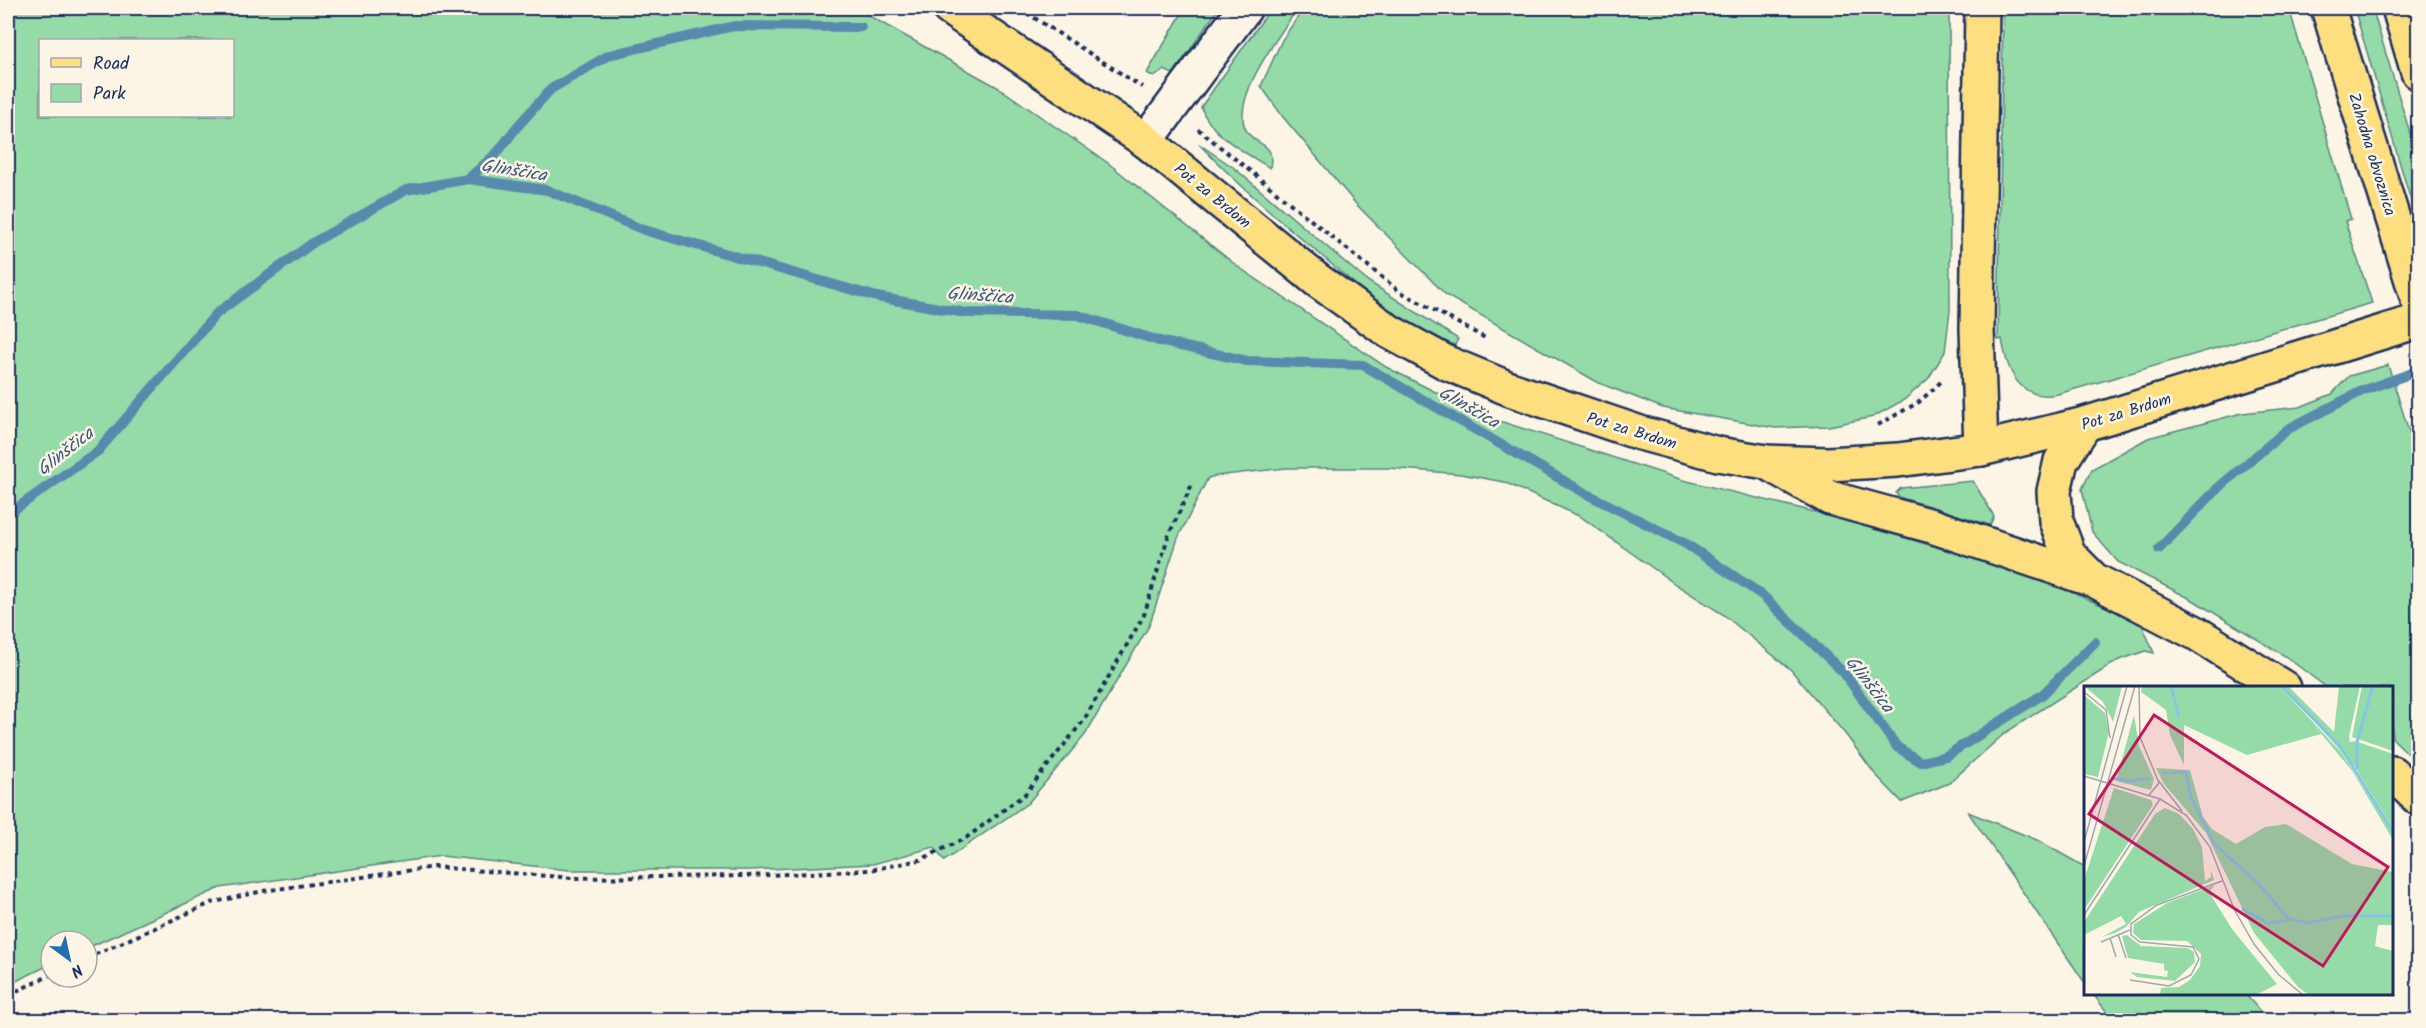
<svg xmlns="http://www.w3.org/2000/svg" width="2426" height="1028" viewBox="0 0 2426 1028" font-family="Kalam,sans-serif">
  <rect width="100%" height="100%" fill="#fcf5e5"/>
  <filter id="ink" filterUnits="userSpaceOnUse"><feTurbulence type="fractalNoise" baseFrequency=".0167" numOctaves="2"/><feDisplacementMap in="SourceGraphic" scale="12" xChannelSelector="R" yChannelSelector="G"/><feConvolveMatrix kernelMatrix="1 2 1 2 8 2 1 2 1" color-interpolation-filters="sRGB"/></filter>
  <g filter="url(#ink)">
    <!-- green -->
    <path fill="#95dba8" stroke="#588583" stroke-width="1.5" fill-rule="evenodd" d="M8,8H855L999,88L1108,163L1237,266L1386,367L1481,415L1683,480L1823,514L2029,574L2141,622L2154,653L2145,651L2117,661L2005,733L1949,783L1902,802L1875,774L1846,735L1791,670L1724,615L1675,584L1581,517L1504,482L1461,474L1389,468H1286L1215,476L1208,478L1178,538L1149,626L1085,735L1028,803L944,861L934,847L873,864L749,870H569L441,856L220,888L87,948V941H51V964L8,985ZM40,40H232V116H40Z
      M1185,8H1219L1173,74L1164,70L1154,77L1147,73Z
      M1271,8H1298C1281,33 1226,103 1248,133C1259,148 1275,141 1270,168C1246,153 1210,135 1201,107Z
      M1304,8H1949L1950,310L1945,352L1928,379L1904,400L1873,417L1829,426L1775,428L1663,408L1599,383L1447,296L1356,204L1283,117L1261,86L1282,40Z
      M2003,8H2289L2351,219L2345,221L2372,303L2058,394C2020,402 2007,372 2002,339L1998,340Z
      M2354,8H2372L2418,159V217L2416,218Z
      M1199,144L1233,167L1366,280L1458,339L1455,345C1406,330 1360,289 1322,256C1279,220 1237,184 1199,144Z
      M2388,365L2418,460V763L2392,738V688L2326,687L2285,656L2193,600L2118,562L2092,532L2082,489L2092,469L2148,438L2242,413L2300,407L2332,394L2349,376Z
      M1973,481L1994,516L1990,525L1899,497L1896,493L1901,488Z
      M1968,812L2037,840L2085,867V983Z
      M2093,994H2245L2268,1020H2113Z"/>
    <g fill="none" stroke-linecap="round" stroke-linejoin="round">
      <!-- stream -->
      <path stroke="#598aae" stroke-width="10" d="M468,179L498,152L516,128L551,89L609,55L734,26L861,27
        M8,514L98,451L217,313L314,242L406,190L468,179L547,190L644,230L877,297L966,313L1078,315L1159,341L1247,361L1363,365L1585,493L1686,544L1762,595L1844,673L1897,747L1921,762L1946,756L2042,695L2095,642
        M2159,549L2219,487L2288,429L2364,390L2418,371"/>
      <defs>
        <path id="minor" d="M1146,141L1245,8"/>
        <path id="major" d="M949,8L1146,141L1317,280L1390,332L1447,363L1510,389L1640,433L1718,454L1766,462L1828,464L1898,460L1981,449L2085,424L2418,321"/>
        <path id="highway" d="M2328,8L2418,300
          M2399,8L2418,72
          M2085,424L2061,461L2054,491L2056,521L2069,555L2094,580L2196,633L2284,688
          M1981,449L1977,329L1982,8
          M1766,462L1830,498L1932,526L2090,579
          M2392,773L2418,798"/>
      </defs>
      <!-- minor casing -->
      <use href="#minor" stroke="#1b2f5e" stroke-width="38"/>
      <!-- major casing -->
      <use href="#major" stroke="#1b2f5e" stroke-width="38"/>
      <!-- highway casing -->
      <use href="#highway" stroke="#1b2f5e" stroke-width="38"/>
      <!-- path -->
      <path stroke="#1b2f5e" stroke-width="4" stroke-dasharray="4.5 4.5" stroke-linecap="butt" d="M1019,8L1142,87
        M1198,129L1399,291L1487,339
        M1878,425L1919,402L1943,380
        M87,958L211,903L263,891L434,867L573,878L748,876L870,870L920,860L966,838L1025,794L1084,720L1144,615L1168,537L1192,484
        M8,995L51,975"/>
      <!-- minor -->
      <use href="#minor" stroke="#fcf5e5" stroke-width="33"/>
      <!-- major -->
      <use href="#major" stroke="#fedf80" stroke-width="33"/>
      <!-- highway -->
      <use href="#highway" stroke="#fedf80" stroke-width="33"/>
    </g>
  </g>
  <g text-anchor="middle" stroke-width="5" stroke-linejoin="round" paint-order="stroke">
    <!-- street labels -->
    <g font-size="16" fill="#1b2f5e" stroke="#fcf5e5">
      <text transform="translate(2373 154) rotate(73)" y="6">Zahodna obvoznica</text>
      <text transform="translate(1213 195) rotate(39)" y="6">Pot za Brdom</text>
      <text transform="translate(2126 411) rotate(-17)" y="6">Pot za Brdom</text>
      <text transform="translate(1632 430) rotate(17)" y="6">Pot za Brdom</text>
    </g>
    <!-- water labels -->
    <g font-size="18" font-style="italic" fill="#355580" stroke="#fcf5e5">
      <text transform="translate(514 170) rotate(9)" y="6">Glinščica</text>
      <text transform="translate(980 295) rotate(4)" y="6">Glinščica</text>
      <text transform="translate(1469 407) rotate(30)" y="6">Glinščica</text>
      <text transform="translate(65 451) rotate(-38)" y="6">Glinščica</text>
      <text transform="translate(1870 684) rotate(52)" y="6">Glinščica</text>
    </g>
  </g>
  <!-- overview -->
  <g transform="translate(2084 686)">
    <rect width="309" height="309" fill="#fcf5e5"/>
    <path d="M0,0H38L29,36L19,16ZM58,0H195L257,66L309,147V154L269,86L229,38L237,48L163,69L100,39V79L86,49L82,24L57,6ZM199,0H204L250,46L255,0H276L265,50L266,56L273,55L272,82ZM278,0H309V65L268,51ZM0,9L21,27L25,46L14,91L0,88ZM50,29L55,60L70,93L67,104L32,95ZM274,56L309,68V142L274,86ZM72,82L106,84L119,131L128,143L152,158L181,141L202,138L268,178L309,186V239H294L291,260L309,265V309H225L214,301L170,247L122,147L80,98ZM30,102L67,114L69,119L0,224V194ZM81,122L95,128L109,143L118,161L121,195L127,191V184L130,194L55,226L42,241L31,247L18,251L42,238L37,230L0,249V236L71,128ZM131,199L125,206L148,243L193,298L172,309H76L77,302L95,301L106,294L116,280L117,268L103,255L57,254L49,247L50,238L83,217ZM43,249L57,260L103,262L110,266L111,276L91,295L53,291L46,286L83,291L84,285L80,284V278L44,272L38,250Z" fill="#95dba8"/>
    <path fill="none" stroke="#83c7e4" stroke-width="3" d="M87,0L95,31M197,0L255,59L309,145M273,84V56L289,0M78,87L102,86L107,112L131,159L173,196L205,233L224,237L258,230H309M27,92L46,95L66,92M158,223L184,237L204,234"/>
    <path fill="none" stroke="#a2a6af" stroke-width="1.5" d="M55,0L56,51L75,97L65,109M0,6L22,24L26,52M0,90L76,113L102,129L126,161L150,223L170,258L194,288L219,309M74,94L98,125M0,156L43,0M0,180L51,0M0,229L76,113M34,248L42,272M26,252L32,271M17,256L46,244M46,294L85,300L107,289L115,273L109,261L56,256L47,249V238L73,219L138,195"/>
    <path fill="#c2185b" fill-opacity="0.15" stroke="#c2185b" stroke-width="3" d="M70,29L304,181L239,280L5,128Z"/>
    <rect width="309" height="309" fill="none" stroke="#1b2f5e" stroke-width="3"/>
  </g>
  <!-- margin -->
  <rect width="2426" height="1028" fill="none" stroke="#fcf5e5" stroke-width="30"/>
  <rect x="15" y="15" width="2396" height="998" fill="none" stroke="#1b2f5e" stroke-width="2" filter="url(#ink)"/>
  <!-- legend -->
  <rect x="39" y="39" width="195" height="78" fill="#fcf5e5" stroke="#a2a6af" stroke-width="1.5"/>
  <rect x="51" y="58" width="30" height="9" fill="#fedf80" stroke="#a2a6af" stroke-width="1.5"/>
  <text x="93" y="69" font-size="18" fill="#1b2f5e">Road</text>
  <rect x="51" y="84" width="30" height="18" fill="#95dba8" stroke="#a2a6af" stroke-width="1.5"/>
  <text x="93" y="99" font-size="18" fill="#1b2f5e">Park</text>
  <!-- north arrow -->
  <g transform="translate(69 959) rotate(147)"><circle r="28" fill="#fcf5e5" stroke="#a2a6af" stroke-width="1.5"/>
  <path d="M0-4.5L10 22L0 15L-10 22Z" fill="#1f6fb2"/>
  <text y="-9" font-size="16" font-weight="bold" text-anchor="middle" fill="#1b2f5e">N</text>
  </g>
</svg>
